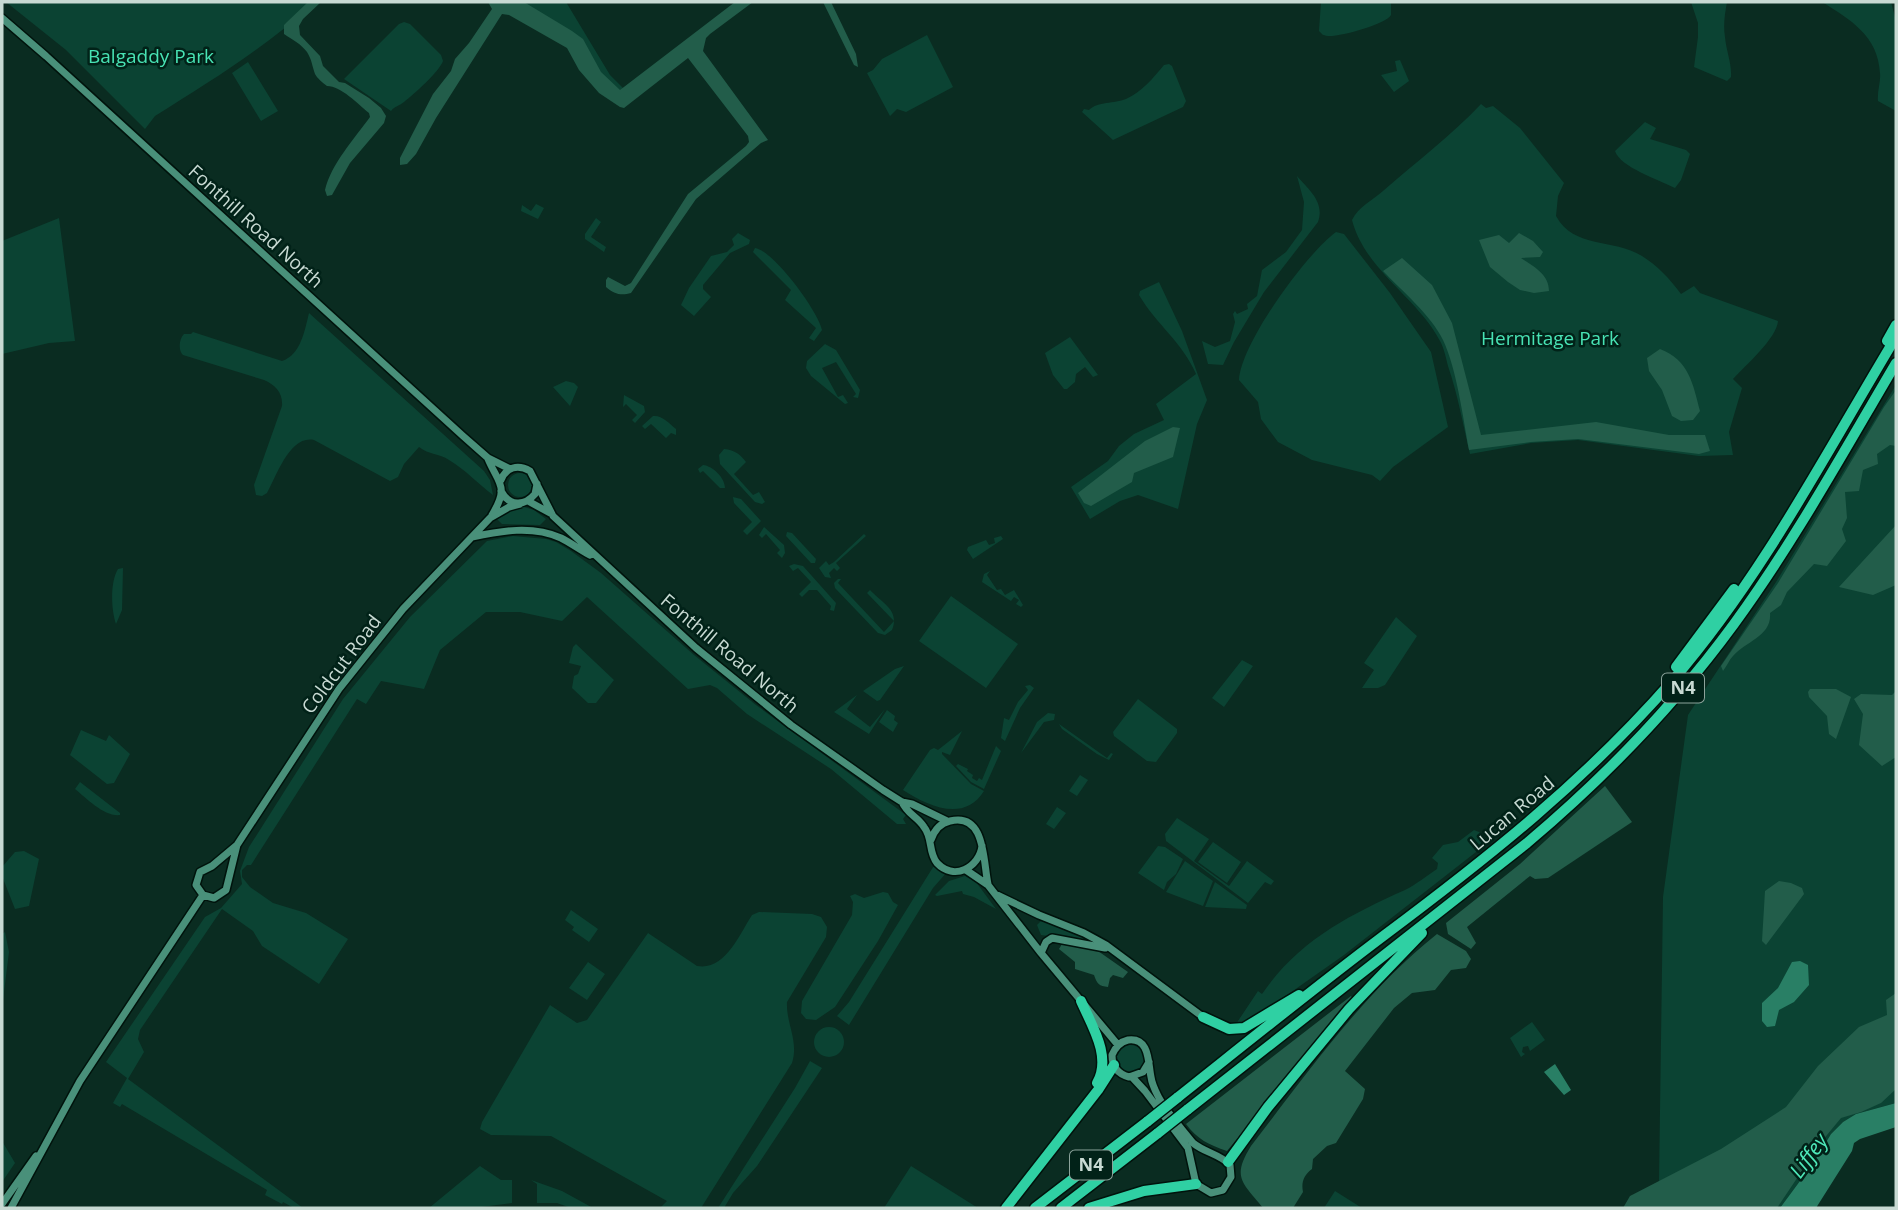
<svg xmlns="http://www.w3.org/2000/svg" width="1898" height="1210" viewBox="0 0 1898 1210" font-family="'Open Sans',sans-serif">
  <rect width="100%" height="100%" fill="#0a2c21"/>
  <!-- green -->
  <path fill="#0b4333" d="M6,2H315C266,47 211,81 155,116L145,129L66,50Z
    M507,2H566L610,75L624,89L615,96L567,42Z
    M1321,2H1391V15C1386,24 1340,37 1328,36C1322,35 1323,35 1319,31Z
    M1691,2H1727C1725,13 1723,25 1725,37C1726,50 1732,64 1731,77L1727,81L1694,67L1698,37V23Z
    M1822,2H1891L1896,21V111L1878,101C1877,91 1881,82 1880,73C1878,36 1851,20 1822,2Z
    M404,22L410,24L441,55L443,61C439,72 414,94 404,102C399,106 395,106 391,111L344,79L399,24Z
    M927,35L953,87L906,112L897,109L890,116L867,73L873,70L882,59Z
    M1400,60L1409,81L1394,92L1381,75L1397,71L1395,61Z
    M248,62L278,111L261,121L232,73Z
    M1169,64L1172,66L1186,101L1183,107L1113,140L1082,112L1084,109L1089,110C1098,101 1114,104 1126,99C1142,92 1153,78 1164,65Z
    M1481,104L1486,108L1493,106L1520,128L1564,183L1558,196L1556,216C1574,249 1613,238 1642,256C1658,266 1670,279 1681,294L1694,286L1700,293L1778,321C1777,338 1745,366 1733,379L1742,388L1729,432L1733,455L1699,456L1578,440L1531,443L1470,454C1463,425 1458,395 1448,366C1446,358 1444,348 1440,341C1417,297 1365,270 1352,220C1358,207 1373,200 1383,191C1416,162 1452,135 1481,104Z
    M1645,122L1656,128L1650,139L1686,150L1690,154L1681,180L1675,188C1659,180 1620,167 1615,151Z
    M1297,176C1309,190 1325,202 1318,222L1264,292L1234,342L1223,365L1208,364L1202,341L1215,347L1230,341L1235,322L1233,314L1235,311L1237,314L1248,309L1247,304L1257,296L1262,270L1286,252L1302,230L1304,202Z
    M536,204L544,208L538,219L521,211L522,205L531,211Z
    M59,218L75,341L49,343L2,354V241Z
    M596,218L601,222L591,237L606,247L604,252L585,239V234Z
    M1336,232L1344,234L1390,293L1431,352L1448,427L1393,467L1380,481L1372,475L1312,460L1278,442L1261,419L1258,402L1239,380C1241,343 1306,254 1336,232Z
    M738,233L750,240L749,244L730,253L703,285V289L711,297L694,316L681,305L689,288L711,256L727,252L734,245L732,239Z
    M755,248C774,251 818,311 822,330L814,341L809,338L816,328L785,300L791,290L753,252Z
    M1159,282L1182,331L1207,400L1197,424L1178,509L1138,495L1120,501L1090,519L1071,487L1108,461L1119,446L1134,434L1164,420L1156,404L1196,374C1183,343 1156,324 1139,295L1140,291Z
    M309,313L484,471L490,480L493,495C478,484 466,470 449,460C439,453 429,455 419,447L404,464L398,477L390,481L314,440C290,435 277,475 267,493L262,496L256,495L254,485L282,406C283,392 275,385 264,380L183,355C178,350 179,339 184,334H191L193,332L282,361C301,355 305,329 309,313Z
    M1070,337L1098,375L1093,377L1085,367L1076,374L1075,382L1067,389H1064L1053,375L1045,353Z
    M825,344L836,350L860,390L858,398L853,397L856,394L836,362L822,368L838,397L843,395L848,403L845,404L811,376L806,368L807,361Z
    M566,381L574,383L578,387L570,406L553,387Z
    M1896,385V1103L1856,1114L1843,1122L1831,1134L1814,1162L1780,1208H1685L1659,1183L1663,897L1688,715L1776,582Z
    M624,395L644,406L645,412L635,423L632,420L637,415L626,404L623,407Z
    M653,416C662,415 669,423 676,429V435L671,433L666,438L651,424L645,429L642,426Z
    M724,449C735,450 741,455 746,462L734,474L753,495L759,492L765,502L762,504L755,502L720,464L719,455Z
    M703,465C713,466 725,478 725,488H720L703,471L700,473L698,469Z
    M508 485a12 12 0 1 1 24 0a12 12 0 1 1-24 0Z
    M733,497L741,499L761,521L747,535L743,531L752,522L734,503Z
    M524,507L534,510L546,519L540,525L502,524L497,519L509,511Z
    M764,527L784,545L785,553L782,558L777,553L780,550L766,534L762,538L759,535Z
    M787,532L792,533L816,559L815,563H811L786,536Z
    M864,534L866,536L836,563L840,568L837,571L834,568L829,573L831,578L825,577L819,568L826,561L829,565L834,562Z
    M513,536L546,539L556,542L571,551L601,573L694,655L756,705L906,815L903,819L906,824H897L831,769L747,714L717,688L710,685L688,689L587,597L562,621L520,612H486L440,650L424,689L381,681L366,704L357,699L251,865H247L242,870V877L250,887L273,903L306,913L348,939L319,984L262,946L253,931L222,909L140,1030L138,1039L144,1052L128,1079L303,1208H294L283,1202L282,1204L265,1195L267,1190L122,1104L120,1107L113,1103L127,1078L106,1062L205,917L221,908L242,884L240,871L249,847L343,699L410,617L487,541Z
    M1001,536L1003,539L973,559L967,550L968,547L986,540L989,545L995,543L994,538Z
    M794,564L803,566L836,603L834,611L830,610L831,606L817,590H809L802,597L799,594L811,582L798,568L793,571L789,566Z
    M123,568L122,610L116,624C111,609 110,582 118,569Z
    M990,571L987,575L997,590L1001,589L1005,595L1014,590L1023,605L1021,607L1016,604L1019,600L1014,597L1011,601L982,582L984,574Z
    M838,579H841L838,583L884,632L894,621L867,593L870,590C882,603 900,610 892,630L885,635L878,633L835,588L834,583Z
    M951,596L1018,644L986,688L919,641Z
    M1396,617L1417,636L1385,685L1378,688H1362L1374,670L1364,663Z
    M576,644L614,680L596,703H588L572,688L574,676L578,674L581,666L569,663L573,647Z
    M1242,660L1253,666L1224,707L1212,698Z
    M904,666L880,700L877,701L863,691L895,669Z
    M1030,685L1034,688L1020,708L1005,741L1001,738L1004,718L1009,720L1018,702L1028,690L1025,686Z
    M857,695L847,709L870,727L885,709L869,734L834,712Z
    M1138,699L1177,729V733L1156,762L1147,761L1114,736L1113,732Z
    M887,710L895,716L894,720L898,723L893,732L879,722Z
    M1048,713L1055,714L1054,720L1044,722L1021,753L1037,722Z
    M1059,724L1107,758L1111,753L1113,754L1109,760L1097,754L1062,729Z
    M81,730L106,741L109,735L130,754L114,783L107,784L70,755Z
    M962,731L950,755L942,752V754L971,784L984,791C964,823 928,806 903,790L930,750L934,748L938,750Z
    M996,746L1001,751L984,789L971,782L956,766L958,764L968,769L967,771L973,775L972,778L977,781L979,778L982,780Z
    M1080,775L1088,780L1077,796L1069,791Z
    M80,782L120,813V815C105,817 87,799 75,789Z
    M1057,807L1066,813L1054,829L1046,824Z
    M1177,818L1209,839L1194,861L1229,886L1247,861L1274,881L1271,885L1265,882L1248,903L1166,841L1165,834Z
    M1474,830L1479,832L1488,841L1485,845L1344,955L1247,1023L1236,1024L1258,991L1262,994C1298,941 1349,915 1405,890C1417,884 1426,876 1437,869L1438,863L1432,858L1443,845L1458,842Z
    M1213,842L1241,862L1227,883L1198,862Z
    M1158,846L1165,847L1183,859L1176,874L1167,882L1164,890L1138,873Z
    M24,851L39,859L29,906L15,909L2,876V867L15,852Z
    M1185,861L1213,881L1203,906L1166,892Z
    M935,864L947,872L933,888L849,1025L837,1016L849,1002Z
    M965,876L976,882L996,909L974,897L963,894L962,891L937,896L935,895L949,881Z
    M1215,882L1247,905L1246,909L1205,907Z
    M883,892L888,893L893,902L898,905L878,941L835,1007L816,1020L806,1019L801,1013L802,1001L852,915L853,902L850,896L855,894L864,898Z
    M571,910L598,929L589,942L572,930L574,927L565,920Z
    M759,912L812,914L821,917L827,927L826,937L787,1002C786,1024 799,1041 792,1063L701,1208H660L667,1201L551,1136L491,1135L480,1129L482,1122L550,1005L577,1023L587,1020L648,933L697,966C725,971 739,935 752,915Z
    M1041,921L1070,929L1093,942L1041,935L1037,925Z
    M5,932L9,952L2,1008V934Z
    M588,962L605,974L587,1000L569,988Z
    M1532,1022L1545,1040L1530,1051L1528,1046L1523,1047L1522,1052L1525,1054L1521,1057L1510,1038Z
    M814 1042a15 15 0 1 1 30 0a15 15 0 1 1-30 0Z
    M1116 1059a14 14 0 1 1 28 0a14 14 0 1 1-28 0Z
    M810,1061L822,1068L757,1166L733,1193L724,1208H718L795,1088Z
    M2,1141L15,1163L2,1182Z
    M480,1166L501,1180H512V1203L474,1208H429Z
    M911,1166L978,1208H884Z
    M531,1180L562,1191L593,1208H571L557,1203H537V1184Z
    M1335,1191L1362,1208H1324Z"/>
  <!-- forest -->
  <path fill="#225d4a" d="M308,2H321L303,19L299,26L300,35L320,56L323,66L339,82L345,83L369,98L381,108L386,116L384,123L350,163L332,195L327,196L325,190C331,164 355,138 370,117L369,113C358,104 341,86 327,86C323,83 317,78 315,74C312,66 312,60 307,52C301,44 293,40 284,34V25L287,22Z
    M488,2H524L572,31L583,39L601,72L620,90L735,2H753L710,34L706,38L703,51L768,140L761,143L696,199L631,293C621,296 614,294 606,287V280L608,277L625,286L631,283L688,194L746,146L749,142L748,136L688,58L624,108L620,107L599,93L579,70L567,48L509,15L502,14L436,118L416,154L407,164L400,165V158L433,94L451,71L455,59L469,43L492,9Z
    M823,2H831L856,54L858,67L854,65Z
    M1519,233L1533,241L1543,252L1540,257L1521,258C1534,267 1549,274 1549,291L1534,293L1520,290L1508,282L1490,267L1479,240L1499,235L1509,243Z
    M1402,258L1432,285L1452,323L1481,435L1596,422L1669,435H1705L1710,451L1699,454L1578,439L1531,442L1469,450C1463,418 1457,370 1443,340C1431,315 1402,291 1383,271Z
    M1660,349C1689,360 1693,384 1700,411L1693,420L1681,421L1672,416L1662,390L1649,371L1647,358Z
    M1896,390V446L1890,445L1877,454L1878,464L1863,470L1859,491L1845,492L1847,518L1842,529L1846,541L1827,566L1814,564L1787,592L1781,605L1770,613C1772,636 1746,641 1733,656C1729,660 1727,666 1723,671L1721,666L1778,583L1884,407Z
    M1173,427L1180,428L1173,457L1134,473L1132,482L1091,506L1084,503L1078,493L1145,441Z
    M1896,525V585L1873,595L1839,587Z
    M1810,689H1836L1851,697L1836,739L1829,734L1827,716L1809,697L1808,692Z
    M1896,691V757L1882,766L1859,745L1863,714L1854,699L1861,694L1892,695Z
    M1605,786L1632,822L1548,878L1535,879L1530,876L1467,927L1476,943L1471,949L1448,934L1446,923L1520,864Z
    M1779,881L1791,883L1802,888L1804,894L1766,945L1762,941L1765,891Z
    M1437,934L1466,951L1471,959L1466,968L1451,970L1435,990L1412,993L1394,1008L1345,1071L1365,1089L1363,1099L1336,1143L1327,1146L1313,1159L1312,1169C1304,1175 1301,1182 1303,1192L1293,1208H1263C1243,1183 1231,1178 1251,1146C1308,1072 1364,992 1437,934Z
    M1062,944L1098,951L1128,972L1123,978L1113,975L1110,978L1108,987C1099,986 1097,984 1094,975L1075,969V962L1059,949Z
    M1896,993V1089L1881,1103L1861,1112L1841,1118L1822,1141L1777,1208H1623L1630,1196L1721,1149L1786,1107L1818,1066L1859,1027L1887,1015L1886,1000Z
    M1351,996L1353,999L1227,1151C1209,1145 1197,1139 1186,1124Z"/>
  <!-- water -->
  <path fill="#297f65" d="M1800,961L1808,965L1809,985L1794,1002L1779,1010L1775,1026L1767,1027L1762,1021V1003L1778,988L1792,962Z
    M1555,1064L1571,1090L1564,1095L1544,1072Z
    M1896,1103V1127L1860,1139L1854,1143L1852,1151L1816,1208H1780L1814,1162L1831,1134L1843,1122L1856,1114Z"/>
  <g fill="none" stroke-linecap="round" stroke-linejoin="round">
    <defs>
      <path id="secondary" d="M2,18L46,56L463,436L488,458L510,469
        M488,459C498,483 510,486 492,515
        M501,480C506,467 518,464 530,471L553,516L696,648L791,725L883,790L902,802L912,804L947,821
        M501,491C509,506 524,507 535,494L537,484
        M528,501L550,513
        M472,537C501,531 532,525 561,538C571,543 580,550 590,555
        M902,802C908,815 917,816 924,827C933,838 928,852 937,863C954,881 979,868 982,846
        M931,840C934,831 940,823 950,821C986,812 983,862 988,884
        M237,845L226,890L214,898L203,895L196,885L200,872L212,866L237,845L339,689L403,609L490,518L509,507L520,504
        M966,870L988,885L1041,953L1118,1045
        M995,894L1039,915L1084,933L1106,945L1203,1017
        M1041,953L1046,942L1052,938L1105,948
        M1132,1077L1145,1091L1188,1148L1196,1184L1211,1193L1223,1190L1231,1177L1230,1165C1220,1154 1205,1153 1193,1143C1182,1129 1168,1114 1159,1098C1156,1092 1152,1085 1151,1077C1148,1063 1150,1037 1128,1040C1119,1042 1115,1048 1112,1055C1112,1067 1118,1074 1129,1077L1143,1072L1149,1062
        M2,1204L36,1156
        M11,1208L80,1081L203,895"/>
      <path id="highway" d="M1887,341L1896,325
        M1676,667L1734,589
        M1081,1001C1092,1026 1112,1057 1097,1083
        M1203,1017L1229,1029L1244,1028L1299,995
        M1177,1098C1245,1044 1313,989 1382,937C1489,857 1585,781 1673,680C1762,577 1826,453 1896,337
        M1187,1110L1527,843C1604,778 1674,706 1734,624C1794,542 1844,451 1896,363
        M1228,1162L1268,1107L1349,1009L1422,933
        M1006,1208L1098,1090L1114,1065
        M1035,1208L1148,1121
        M1061,1208L1158,1133
        M1089,1208L1144,1191L1196,1184"/>
    </defs>
    <!-- secondary casing -->
    <use href="#secondary" stroke="#00130c" stroke-width="10"/>
    <!-- highway casing -->
    <use href="#highway" stroke="#00130c" stroke-width="13"/>
    <!-- secondary -->
    <use href="#secondary" stroke="#49907a" stroke-width="7"/>
    <!-- highway -->
    <use href="#highway" stroke="#2fd0a3" stroke-width="10"/>
    <defs>
      <path id="highway-bridge" d="M1148,1121L1177,1098
        M1158,1133L1187,1110"/>
    </defs>
    <!-- highway-bridge casing -->
    <use href="#highway-bridge" stroke="#00130c" stroke-width="13" stroke-linecap="butt"/>
    <!-- highway-bridge -->
    <use href="#highway-bridge" stroke="#2fd0a3" stroke-width="10"/>
  </g>
  <g text-anchor="middle" stroke-width="5" stroke-linejoin="round" paint-order="stroke">
    <!-- shield labels -->
    <g fill="#012218" stroke="#8ca39b" stroke-width="2">
      <rect x="1662" y="673.5" width="42" height="29" rx="5"/>
      <rect x="1070" y="1150.5" width="42" height="29" rx="5"/>
    </g>
    <g font-size="18" font-weight="bold" fill="#c8dad3">
      <text x="1683" y="694">N4</text>
      <text x="1091" y="1171">N4</text>
    </g>
    <!-- park labels -->
    <g font-size="19" fill="#48e3b4" stroke="#012218">
      <text x="151" y="63">Balgaddy Park</text>
      <text x="1550" y="345">Hermitage Park</text>
    </g>
    <!-- street labels -->
    <g font-size="19" fill="#c8dad3" stroke="#012218">
      <text transform="translate(256 226) rotate(42)" y="7">Fonthill Road North</text>
      <text transform="translate(730 653) rotate(40)" y="7">Fonthill Road North</text>
      <text transform="translate(341 664) rotate(-53)" y="7">Coldcut Road</text>
      <text transform="translate(1512 813) rotate(-40)" y="7">Lucan Road</text>
    </g>
    <!-- water labels -->
    <g font-size="21" font-style="italic" fill="#4ee8b9" stroke="#012218">
      <text transform="translate(1809 1156) rotate(-54)" y="7">Liffey</text>
    </g>
  </g>
  <!-- border -->
  <rect width="1898" height="1210" fill="none" stroke="#c8dad3" stroke-width="7"/>
</svg>
